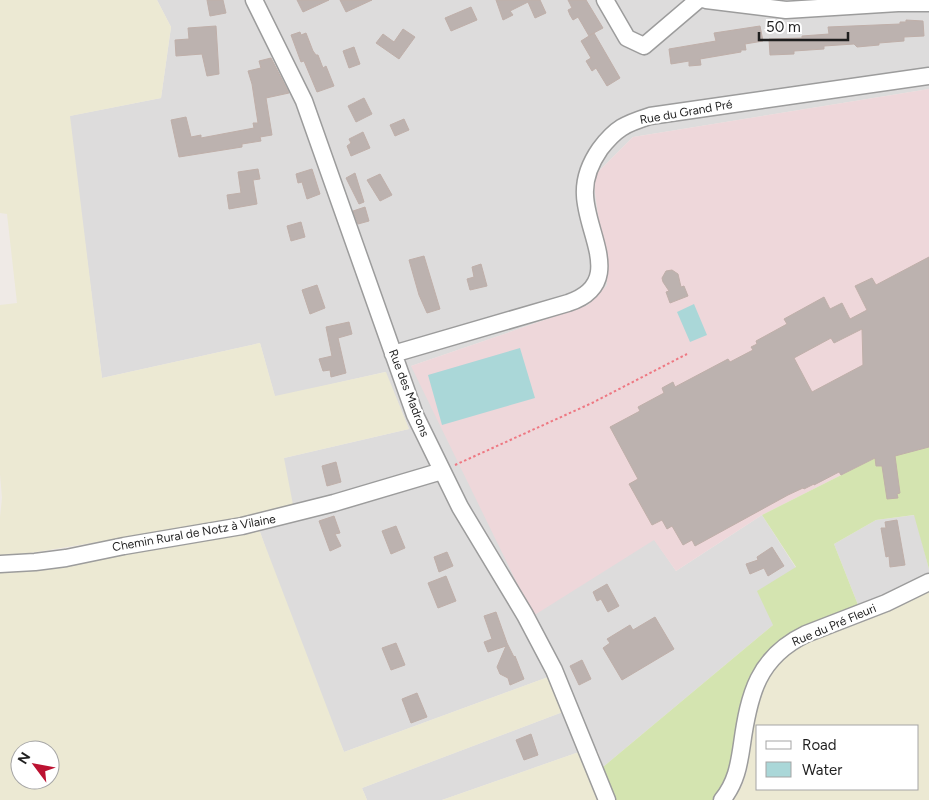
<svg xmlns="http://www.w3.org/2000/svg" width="929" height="800" viewBox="0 0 929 800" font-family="Figtree,sans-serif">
  <rect width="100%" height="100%" fill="#efeae6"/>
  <!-- residential -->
  <path fill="#dddcdc" d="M157,0H929V89L633,137L593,177L607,285L588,305L411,366L654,539L676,571L762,515L796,568L773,625L603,767L598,751L579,752L442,800H367L362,788L568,710L551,676L344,752L298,643L256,520L284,458L409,429L385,372L275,397L260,343L102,378L69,116L161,98L171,27Z
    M915,515L929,569V577L860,610L834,544L876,520Z"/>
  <!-- commercial -->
  <path fill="#eed7da" d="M929,89V447L875,458L762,515L676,571L654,540L533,616L411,366L588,305L607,285L593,177L633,137Z"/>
  <!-- farmland -->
  <path fill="#ece9d3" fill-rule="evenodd" d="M0,0H157L171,27L161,98L70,116L102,378L260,343L275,396L386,372L409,429L284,458L294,510L0,558V517L2,498L0,474V305L17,303L7,214L0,213Z
    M258,527L344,752L551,676L568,710L362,788L367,800H0V570ZM20,750H50V780H20Z
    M929,592V800H733L742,786L747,771L755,711L765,681L781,660L804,644L878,616ZM758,726H918V789H758Z
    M579,752L597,800H442Z"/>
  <!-- grass -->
  <path fill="#d4e4b0" d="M929,447V569L914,515L876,520L834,544L860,610L776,648L730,778L716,800H615L603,767L773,625L757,591L796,567L762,515L875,458Z"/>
  <!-- water -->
  <path fill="#aad7d8" d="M694,304L707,335L690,342L677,312Z
    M520,348L535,398L442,425L428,375Z"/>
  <!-- building -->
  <path fill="#bcb2af" stroke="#bfafa9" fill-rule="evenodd" d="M207,0H223L226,13L210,16Z
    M297,0H329L303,12Z
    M340,0H372L346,12Z
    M496,0H540L546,13L535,18L528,2L510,11L513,15L503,20Z
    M568,0H586L603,28L590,35L594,33L620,78L607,86L596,68L592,71L586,61L591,58L581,41L589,36L578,17L573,20L570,15L568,10L572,8Z
    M471,7L477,20L451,31L445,18Z
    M906,20L923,21L924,36L904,37V41L879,43V45L857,47L854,44L824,46V49L794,51V54L770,55L769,39L802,38V36L829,34L828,27L900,24V22H906Z
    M216,26L219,74L207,76L202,54L176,56L175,40L189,39L188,28Z
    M760,26L763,41L745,44L746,50H741V52L700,59L701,65L689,66V61L671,64L669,49L716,41L714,33Z
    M403,29L415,37L399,59L376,43L383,34L394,42Z
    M300,32L301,35L306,33L313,51L316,55H318L323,68L326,66L334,86L317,92L304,61L301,62L291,35Z
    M354,47L360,64L349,68L343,51Z
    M271,58L289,93L266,98L272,135L260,137L261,141L242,144V147L179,157L171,120L186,117L191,137L201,135V138L254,128L253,123H258L252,84L248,71L261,68L259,61Z
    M364,98L372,114L356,122L348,106Z
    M404,119L409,130L395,136L390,125Z
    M363,132L370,148L351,156L347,146L351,143L349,139Z
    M258,169L260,179L253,180L257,204L229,209L227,195L241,193L238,172Z
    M312,169L320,194L307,199L302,182L298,183L296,174Z
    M355,173L364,202L359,204L346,178Z
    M380,174L392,195L380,201L367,180Z
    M365,207L369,221L358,224L353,211Z
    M301,222L305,237L291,241L287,226Z
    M424,256L440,309L427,313L419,295L409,260Z
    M929,257V447L895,456L900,493L897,494L898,498L887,499L882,466H876L875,458L841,475L839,472L814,485V484L804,489L803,488L788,495L695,546L692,540L683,545L672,526L667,529L662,520L652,525L629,484L638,479L610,427L640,411L638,407L664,393L662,388L673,382L675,387L728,359L730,362L753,350L751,347L757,344L756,341L787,324L784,319L824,297L830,309L842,303L850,319L867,310L855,286L872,278L876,285ZM862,329L863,365L812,392L794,358L831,338L834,343Z
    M481,264L487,286L470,290L467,279L474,277L472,267Z
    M672,270L678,274L681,287L684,286L688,296L670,303L666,292L669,291L663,282L662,278L666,271Z
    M317,285L325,308L310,314L302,290Z
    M349,322L352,334L338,338L346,373L331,377L330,370L323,371L319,359L332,356L326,327Z
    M336,462L341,482L327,486L322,466Z
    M334,516L340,533L335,534L341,546L330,551L319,521Z
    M897,520L905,565L890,567L889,556L886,557L881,528H886L885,522Z
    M396,526L405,548L391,554L382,531Z
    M772,547L784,566L768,576L764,568L750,574L746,564L758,560L757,557Z
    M447,552L453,566L439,572L434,557Z
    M446,576L456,601L438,608L428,583Z
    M607,584L619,606L608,612L601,599L597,601L593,592Z
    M496,612L507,643L514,657L515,656L524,679L510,685L508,678L500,674L497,667L506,646L488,652L484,642L492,639L484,616Z
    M655,617L674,649L622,680L603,648L610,643L607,639L630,625L633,630Z
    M396,643L405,665L391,670L382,648Z
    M582,660L591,679L579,685L570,666Z
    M417,693L427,717L411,723L402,699Z
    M531,734L538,755L524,760L516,740Z"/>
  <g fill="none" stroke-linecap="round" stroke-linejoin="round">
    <defs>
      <path id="minor" d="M254,0L304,101L415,415L460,507L525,615L554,670L607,800
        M605,0L627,38L644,46L698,0
        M706,0L786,10L898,3H929
        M393,354L568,303C626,284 586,234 585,195C584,178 591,162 600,149C616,128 625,124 650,116L929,76
        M0,564L35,562L66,558L124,546L242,526L334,503L442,471
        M722,800C736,783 739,765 742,744C749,694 758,657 806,634L886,603L929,582"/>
    </defs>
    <!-- minor casing -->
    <use href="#minor" stroke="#9c9c9c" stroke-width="19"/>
    <!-- path -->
    <path stroke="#ee7882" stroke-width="2" stroke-dasharray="2.5 2.5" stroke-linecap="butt" d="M455,465L592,403L687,354"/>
    <!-- minor -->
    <use href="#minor" stroke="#fff" stroke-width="16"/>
  </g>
  <g text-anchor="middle" stroke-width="4.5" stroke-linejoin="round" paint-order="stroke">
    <!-- street labels -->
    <g font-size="12" fill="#1f1f1f" stroke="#fff">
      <text transform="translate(686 112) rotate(-10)" y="4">Rue du Grand Pré</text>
      <text transform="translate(409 393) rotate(69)" y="4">Rue des Madrons</text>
      <text transform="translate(194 533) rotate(-10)" y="4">Chemin Rural de Notz à Vilaine</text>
      <text transform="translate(834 625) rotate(-23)" y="4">Rue du Pré Fleuri</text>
    </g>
  </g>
  <!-- legend -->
  <rect x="756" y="725" width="162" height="65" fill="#ffffff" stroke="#a5a5a5"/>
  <rect x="766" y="741" width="25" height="8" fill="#ffffff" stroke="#a5a5a5"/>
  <text x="802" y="750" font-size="15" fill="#1f1f1f">Road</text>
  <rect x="766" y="762" width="25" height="15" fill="#aad7d8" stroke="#a5a5a5"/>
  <text x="802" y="775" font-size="15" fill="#1f1f1f">Water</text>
  <!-- north arrow -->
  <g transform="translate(35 765) rotate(302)"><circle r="24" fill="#ffffff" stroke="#a5a5a5"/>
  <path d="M0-4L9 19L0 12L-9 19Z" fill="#bc1231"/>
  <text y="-8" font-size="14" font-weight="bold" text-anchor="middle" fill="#1f1f1f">N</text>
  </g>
  <!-- scale -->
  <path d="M759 32v8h89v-8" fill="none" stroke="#1f1f1f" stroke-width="2.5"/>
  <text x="766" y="32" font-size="15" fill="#1f1f1f" stroke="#ffffff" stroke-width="4" paint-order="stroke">50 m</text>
</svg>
